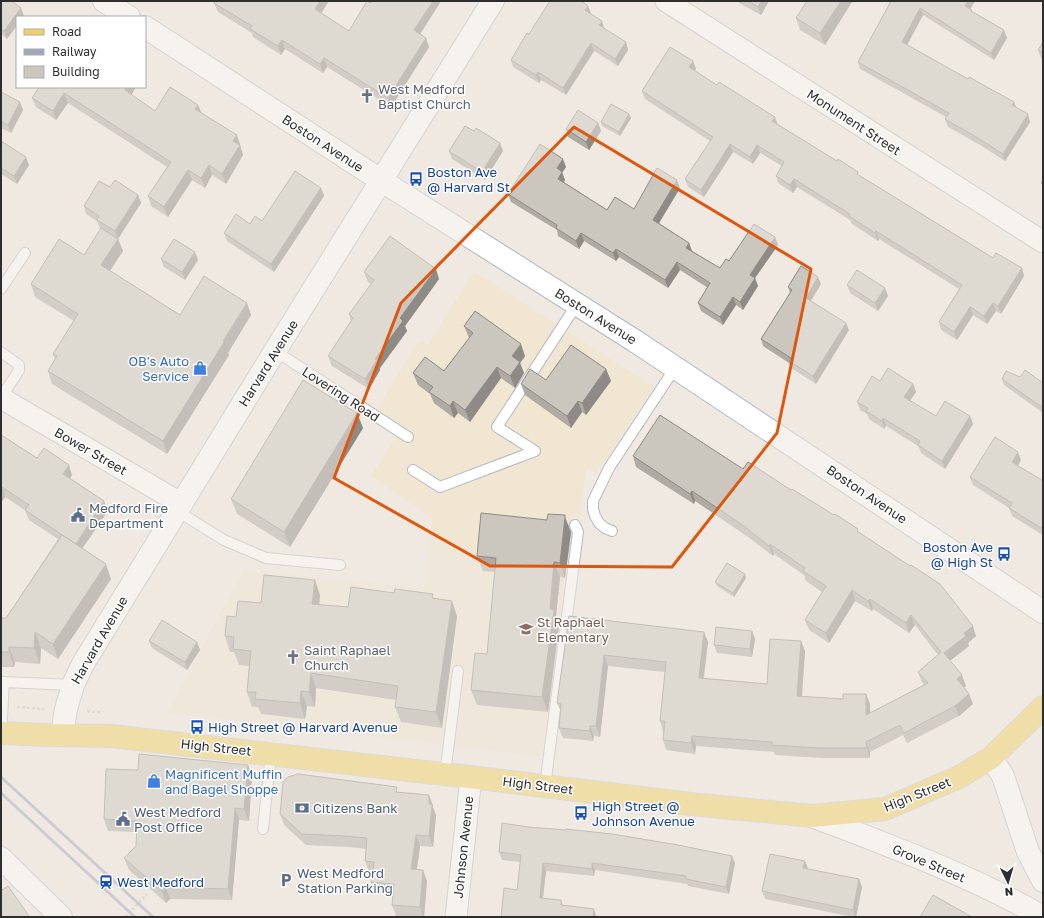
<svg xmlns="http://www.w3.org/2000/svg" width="1044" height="918" viewBox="0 0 1044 918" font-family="'Golos Text',sans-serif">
  <rect width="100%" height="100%" fill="#efe9e1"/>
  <!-- education -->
  <path fill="#f0e6d1" d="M474,271L654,387L596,474L589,469L586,471L547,757L167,713L243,570L424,588L432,518L371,476L400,431L370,418L289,370L296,359L377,408L420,340L428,345Z"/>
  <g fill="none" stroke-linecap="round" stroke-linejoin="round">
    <defs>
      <path id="lane" d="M1,289L25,253
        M275,351L408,437
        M1,352L19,365V370L1,398
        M413,470L440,487L535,451L497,427L577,304
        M177,511L224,540L266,558L340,565
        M612,531L605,528L599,523L595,516L593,509V501L609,468L675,368
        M1,682H4L1,733
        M4,682L73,685
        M445,774L458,671
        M545,786L578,532L575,525
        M263,829L271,754"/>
      <path id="street" d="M666,1L1043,242
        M1,398L182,504
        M456,917L471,777"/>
      <path id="secondary" d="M104,1L129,17
        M145,27L382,181L635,341L1043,612
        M62,735L66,709L73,685L83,664L275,351L493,1
        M991,758L1003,776L1028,852L1043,881
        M812,816C890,846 970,875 1043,917
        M1,858L61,917"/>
      <path id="primary" d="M1,733L48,735L111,736L470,777L691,804L812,816L885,809L959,777L991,758L1043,707"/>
    </defs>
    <!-- lane casing -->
    <use href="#lane" stroke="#b4b7c1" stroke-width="12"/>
    <!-- street casing -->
    <use href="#street" stroke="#b4b7c1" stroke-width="23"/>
    <!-- secondary casing -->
    <use href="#secondary" stroke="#b4b7c1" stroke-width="24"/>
    <!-- primary casing -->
    <use href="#primary" stroke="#c9c9c9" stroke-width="24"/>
    <!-- path -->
    <path stroke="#c9c9c9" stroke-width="2.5" stroke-dasharray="3 2" stroke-linecap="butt" d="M17,707L44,709
      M87,711L100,712
      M125,917L147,894"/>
    <!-- lane -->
    <use href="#lane" stroke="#fff" stroke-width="10"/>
    <!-- street -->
    <use href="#street" stroke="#fff" stroke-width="21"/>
    <!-- secondary -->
    <use href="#secondary" stroke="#fff" stroke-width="22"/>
    <!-- primary -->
    <use href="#primary" stroke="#f2d163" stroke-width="22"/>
    <!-- rail -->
    <path stroke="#a3a6b8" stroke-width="3" d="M1,777L153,917
      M1,793L135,917"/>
  </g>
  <!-- wall -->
  <path fill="#afaba4" d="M1,1L24,16L7,39L1,34Z
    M216,1H329L321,13L349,31L372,1H441L420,34L429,47L391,107L327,67L323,73L285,49L281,55L253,37L252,33L218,12L214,3Z
    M739,1H769L761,15L739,3Z
    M807,1H855L854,3L852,2L825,45L800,30L796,18Z
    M891,1H975L970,9L972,10V12L1007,38L994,60L923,15L907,45L1016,107L1030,122L1005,161L980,145L948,127L945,119L946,117L860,69L858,62Z
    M591,13V14L604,29L626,42L628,50L618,66L594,51L566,95L541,80L539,83L513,67L511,60L529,34Z
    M1043,42V59L1041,58L1038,50Z
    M693,61L696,69L694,71L778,125L993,258L1022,268L1024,276L1001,314L996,311L987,324L973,315L957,340L941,330L939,322L959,289L879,239L878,241L852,224L850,220L797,187L793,193L778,183L776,176L782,166L760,153L753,164L733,152L704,197L688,187L685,179L710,141L645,99L642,91Z
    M39,87H136L131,95L155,111L201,112L240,144V145L243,155L226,184L212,175L205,188L192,180L168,217L151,206L148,196L167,167L68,103L56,120L36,107L32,98Z
    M1,92L23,110L11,133L1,128Z
    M629,114L631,118L620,136L602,126L601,122Z
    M598,123L601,131L589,150L568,137L566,129Z
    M474,131L503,151L485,180L452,159L449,151Z
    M1,141L29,165L17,184L1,174Z
    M566,167L562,172L565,180L564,182L607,210L634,209L680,188L659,223L689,243L692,251L720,268L729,261L775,237L778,245L755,278L758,286L743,310L736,305L723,325L701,311L698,303L708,288L680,270L668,288L619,257L616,261L584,241L579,249L558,236L557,230L511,202L508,194Z
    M110,187L138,195L141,203L118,239L123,251L110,271L180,315L247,303L251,315L228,353L229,355L167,454L52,384L48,371L55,359L53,354L74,321L35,297L31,284L84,255L101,229L100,228L97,221L86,214L84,206Z
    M321,188L324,196L274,272L227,241L224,233L250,224L262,221Z
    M161,259L198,260L185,280L164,267Z
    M364,272L439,279L405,326L407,331L380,368V370L369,389L332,366L328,356L351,321L349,314L371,284L368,282Z
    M821,284L811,301L849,330L816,384L791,368L789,363L763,346L761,339L790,293L788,287Z
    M847,285L885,288L888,296L878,311L850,293Z
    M464,326L525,356L520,363L524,373L515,388L501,378L470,422L458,413L454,418L434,403L430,394L418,385L413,373L444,371L469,338Z
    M606,369L611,381L586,415L582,412L571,428L525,395L521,384L546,380Z
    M1020,377L1043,383V413L1004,385L1002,379Z
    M880,381L913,384L916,392L910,401L936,416H970L973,424L945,469L921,453L918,446L886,426L884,429L869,419L867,414L860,410L857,402Z
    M357,413L363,428L290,547L237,514L231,499Z
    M1,435L37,458L72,475L70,478L104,501L108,511L82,549L111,579L58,659L41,648L40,664L15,662L14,667H1V618H6L58,539L29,520L25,510L5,497L1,503Z
    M633,456L743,469L791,490L860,533L976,636L968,643L969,646L950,661L966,686L964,687L969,694L973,704L959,716L907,743L903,735L870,752V758H822L775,755L774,752L696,746L695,754L666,750L663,740V731L660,721L665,672L608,666L600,737L594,736L593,741L563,738L559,728L561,712L557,703L569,616L708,642L704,678L767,684L805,651L802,696L870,704V713L924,685L922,682L918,672L938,655L915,625L909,633L873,609L872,611L855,601L829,643L809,630L805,620L822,592L806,581L804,575L774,554L773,556L748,537L695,501L694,504L636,467Z
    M1021,460L1018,466L1043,481V535L1012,516L1009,508L973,485L970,477Z
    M571,532L565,578L560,577L556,616L559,625L548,712L477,705L471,690L487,654L495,572L483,571L477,556Z
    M746,578L734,597L717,586L715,582Z
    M320,595L319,605L348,607L435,599L457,616L442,728L401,722L395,707L396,700L316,688L315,707L307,706L305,719L261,714L258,707H252L247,692L249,666L239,665L234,652H230L225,636L236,617L261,603Z
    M752,631L755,639L752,657L717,653L714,645Z
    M149,641L197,642L200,650L187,670L152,648Z
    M248,765L252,776L249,821L239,820L232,900L170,899L166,903L129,870L124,858L136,846L137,832L108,831L104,819L138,770Z
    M399,792L433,806V808L436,815L433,847L420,846L417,869L427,881L424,917H408L396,916L392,905L393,895L375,893L371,882L373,872H369L365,861L366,849L349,847L306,845L284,825L280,814Z
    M502,823L528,827L566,830V829L612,834L678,845L732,856L735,863L729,894L688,886L687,884L595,870L594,876L546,871L543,898L561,900L563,905L594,909L596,917H501L504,888L517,890L520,862L502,860L499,852Z
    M805,861L808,869L859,879L862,887L856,917H853L765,899L762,891Z"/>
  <!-- shaded-wall -->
  <path fill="#8e8b86" d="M320,1H329L318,18L315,9Z
    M433,1H441L417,39L414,30Z
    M761,1H769L761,15L758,7Z
    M841,1H852V2L825,45L820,33Z
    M968,1H975L968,13L965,6Z
    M588,6L591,13L588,18L585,10Z
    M21,8L24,16L23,17H17V25L7,39L4,31Z
    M920,8L923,15L905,49L902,42Z
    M602,21L604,28L602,33L599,25Z
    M1004,30L1007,38L994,60L991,53Z
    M426,38L429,47L391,107L388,98Z
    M282,40L285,49L281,55L278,46Z
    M626,42L628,50L618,66L615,59Z
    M591,43L594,51L566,95L563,88Z
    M324,58L327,67L323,73L320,64Z
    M693,61L696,69L692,75L689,67Z
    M538,72L541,80L539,83L536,75Z
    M126,87H136L128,100L125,90Z
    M64,93L68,103L56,120L53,111Z
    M20,102L23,110L11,133L8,125Z
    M1014,102L1017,109L1012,105Z
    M198,105L202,114L195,109Z
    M629,114L631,118L620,136L619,132Z
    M1028,114L1030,122L1005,161L1003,154Z
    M775,117L778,125L772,121Z
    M598,123L601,131L589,150L586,142Z
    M237,135L240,144V145L243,155L226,184L222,174L233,141Z
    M500,143L503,151L485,180L482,172Z
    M730,144L733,152L704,197L701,190Z
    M757,145L760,153L753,164L750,157Z
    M26,157L29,165L17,184L14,176Z
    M563,159L566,167L560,176L557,168Z
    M209,165L212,175L205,188L201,178Z
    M188,170L192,180L168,217L164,207Z
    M562,172L565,180L561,187L558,179Z
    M794,179L797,187L793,193L790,185Z
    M677,180L680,188L656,228L653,220Z
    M321,188L324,196L274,272L271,264Z
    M138,195L141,203L118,239L123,251L105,278L101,265L118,239L115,231Z
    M876,231L879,239L878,241L875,233Z
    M581,233L584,241L579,249L576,241Z
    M775,237L778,245L755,278L758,286L743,310L740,302L750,275Z
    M689,243L692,251L689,256L686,248Z
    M616,249L619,257L616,261L613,253Z
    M195,252L198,260L185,280L182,272Z
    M677,262L680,270L668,288L665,280Z
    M1022,268L1024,276L1001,314L998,306Z
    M436,269L439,279L405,326L407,331L380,368V370L369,389L365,379L375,359L400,318Z
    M818,277L821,284L808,305L806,298Z
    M885,288L888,296L878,311L875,303Z
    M733,297L736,305L723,325L720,317Z
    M247,303L251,315L228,353L229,355L167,454L163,441Z
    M993,303L996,311L987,324L984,316Z
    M970,307L973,315L957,340L954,332Z
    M846,323L849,330L816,384L813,376Z
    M521,344L525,356L520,363L524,373L515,388L510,376L512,356Z
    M497,367L501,378L470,422L465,410Z
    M606,369L611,381L586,415L582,403Z
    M913,384L916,392L907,405L904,397Z
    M453,401L458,413L454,418L450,406Z
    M578,401L582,412L571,428L567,416Z
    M357,413L363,428L290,547L284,532Z
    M970,416L973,424L945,469L942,461Z
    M883,418L886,426L884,429L882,421Z
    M1018,452L1021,460L1015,470L1012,462Z
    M69,465L72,475L66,484L63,474Z
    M2,487L5,497L1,503V488Z
    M692,491L695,501L694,504L690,494Z
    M104,501L108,511L79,553L76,544Z
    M565,517L571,532L565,578L560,563Z
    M770,544L774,554L773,556L769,546Z
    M554,562L560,577L556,616L559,625L548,712L542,697Z
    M106,564L111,579L58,659L53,644Z
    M745,574L746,578L734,597L733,593Z
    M315,580L320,595L318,620L312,604Z
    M852,590L855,601L829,643L826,633Z
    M870,599L873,609L872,611L868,601Z
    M452,601L457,616L442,728L436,712Z
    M911,615L915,625L909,633L906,623Z
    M973,626L976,636L968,643L969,646L947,663L944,653L964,633Z
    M752,631L755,639L752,657L750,649Z
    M35,632L41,648L40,664L34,648Z
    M704,632L708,642L702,688L699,678Z
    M801,641L805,651L801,706L797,696Z
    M197,642L200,650L187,670L185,662Z
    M9,647L15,662L14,667L9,652Z
    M604,655L608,666L600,737L596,726Z
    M311,673L316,688L315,707L309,692Z
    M962,675L966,686L961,690L957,679Z
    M301,691L307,706L305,719L300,703Z
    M866,694L870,704V725L866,715Z
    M969,694L973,704L959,716L955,706Z
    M590,726L594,736L593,741L590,731Z
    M692,736L696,746L695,754L691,743Z
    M866,742L870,752V758L867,748Z
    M248,765L252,776L249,821L244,809Z
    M429,795L433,806V808L436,815L433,847L429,836Z
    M235,808L239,820L232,900L228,889Z
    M416,835L420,846L415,880L411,869Z
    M732,856L735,863L729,894L726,887Z
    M805,861L808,869L806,876L803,868Z
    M543,863L546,871L542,905L540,898Z
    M592,863L595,870L594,876L592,869Z
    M423,870L427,881L424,917H423L420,907Z
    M859,879L862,887L856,917L853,910Z
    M166,887L170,899L166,903L162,891Z
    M594,909L596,916V917H593Z"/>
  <!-- building -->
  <path fill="#cbc7bf" stroke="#8e8b86" d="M1,1H12L21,8L4,31L1,29Z
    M216,1H320L315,9L349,31L367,1L370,3L372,1H433L414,30L426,38L388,98L324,58L320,64L282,40L278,46L250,29L252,26L214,3Z
    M550,1H581L588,6L585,10L602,21L599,25L626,42L615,59L591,43L563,88L538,72L536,75L511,60L527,33L529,34Z
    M748,1H761L758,7Z
    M807,1H841L820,33L796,18Z
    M891,1H968L965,6L972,10L971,11L1004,30L991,53L920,8L902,42L968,79L969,77L1014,102L1012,105L1028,114L1003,154L978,138L945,119L949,113L858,62Z
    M1043,42V53L1038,50Z
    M670,47L693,61L689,67L717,85L719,82L775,117L772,121L837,161L838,159L858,172L857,174L993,258L996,253L1022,268L998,306L993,303L984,316L970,307L954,332L939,322L962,285L876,231L875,233L849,216L850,214L794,179L790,185L776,176L784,162L757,145L750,157L730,144L701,190L685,179L713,137L642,91Z
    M39,87H126L125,90L155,111L170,87L198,105L195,109L237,135L233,141L240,145L222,174L209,165L201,178L188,170L164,207L148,196L171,162L64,93L53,111L32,98Z
    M1,92L20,102L8,125L1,121Z
    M611,104L629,114L619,132L601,122Z
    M578,110L598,123L586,142L566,129Z
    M465,126L474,131L476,128L500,143L482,172L449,151Z
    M1,141L26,157L14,176L1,168Z
    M540,144L563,159L557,168L562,172L558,179L607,210L615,197L634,209L657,168L677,180L653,220L689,243L686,248L720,268L726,259L729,261L754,224L775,237L750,275L755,278L740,302L733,297L720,317L698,303L710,283L677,262L665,280L616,249L613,253L581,233L576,241L556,228L557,225L508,194Z
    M295,171L321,188L271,264L224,233L236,214L250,224L255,216L262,221Z
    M115,180L138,195L115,231L97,220L99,216L84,206L99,181L110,187Z
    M1043,180V185L1041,183Z
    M101,228L118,239L101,265L180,315L204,276L247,303L223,341L224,342L163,441L48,371L57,356L53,354L78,314L31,284L59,239L84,255Z
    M390,236L436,269L400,318L403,321L375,359L377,360L365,379L328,356L353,318L349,314L374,280L364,272Z
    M174,239L195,252L182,272L161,259Z
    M801,266L818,277L806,298L846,323L813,376L789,361L791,358L761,339L792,290L788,287Z
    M857,270L885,288L875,303L847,285Z
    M475,311L521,344L512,356L520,362L510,376L497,367L465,410L453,401L450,406L429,392L433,387L413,373L425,357L444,371L473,333L464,326Z
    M571,345L606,369L582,403L578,401L567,416L521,384L530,369L546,380Z
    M888,368L913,384L904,397L936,416L945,401L970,416L942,461L918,445L920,441L883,418L882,421L866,411L868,408L857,402L872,376L880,381Z
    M1025,370L1043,383V407L1039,405L1002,379L1006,371L1020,377Z
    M303,380L357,413L284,532L231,499Z
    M660,415L743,469L748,462L791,490L792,489L834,515L835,514L858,529L857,531L910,566L911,565L940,584L973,626L964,633L966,636L944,653L962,675L957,679L969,694L955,706L904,733L900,725L866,742L867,748H819L772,745V742L692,736L691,743L663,740L665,721H660L666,662L604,655L596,726H590V731L559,728L561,704L557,703L569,616L704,632L699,678L767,684L770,639L801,641L797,696L843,699V694H866V715L928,683L918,672L941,652L911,615L906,623L870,599L868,601L852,590L826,633L805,620L826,586L803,571L805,568L770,544L769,546L744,526L692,491L690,494L633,456Z
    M1,435L37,458L44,448L69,465L63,474L104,501L76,544L25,510L29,505L2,487L1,488Z
    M995,437L1018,452L1012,462L1043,481V525L1041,528L1009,508L1012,503L970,477Z
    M481,513L547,520L548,514L565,515V517L560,563L554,562L550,609L554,610L542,697L471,690L475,653L487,654L496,558L477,556Z
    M62,535L106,564L53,644L35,632L34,648L9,647V652H1V618H6Z
    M727,563L745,574L733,593L715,582Z
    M264,575L315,580L312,604L348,607L351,587L394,593L395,589L433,594L432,598L452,601L436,712L395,707L398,686L311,673L309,692L301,691L300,703L255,699L256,692H247L251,651L233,649L234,637L225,636L227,616L236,617L238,601L261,603Z
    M162,620L197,642L185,662L149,641Z
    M716,627L752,631L750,649L714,645Z
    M139,754L248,765L244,809L235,808L228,889L166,887L162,891L124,858L136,846L137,821L104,819L106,769L138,770Z
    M298,774L397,787L396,792L429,795V804H432L429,836L416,835L411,869L423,870L420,907L392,905L394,884L371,882L374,862L365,861L367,838L345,836L302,834L280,814L283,782L288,777Z
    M502,823L528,827L566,830V829L612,834L678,845L732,856L726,887L686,879V876L592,863V869L543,863L540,898L561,900V905L594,909L593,917H501L504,888L517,890L521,855L499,852Z
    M770,854L805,861L803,868L859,879L853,910L762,891Z
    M8,886L29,916L28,917H1V888L2,890Z
    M933,895L972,917H920Z"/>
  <!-- marked area -->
  <path d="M0 0H1044V918H0ZM574,127L811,269L777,433L672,567L490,566L334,478L401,303Z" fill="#efe9e1" fill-opacity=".55" fill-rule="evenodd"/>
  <path fill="none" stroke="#df570e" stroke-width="3" stroke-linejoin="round" d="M574,127L811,269L777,433L672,567L490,566L334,478L401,303Z"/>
  <!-- icons -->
  <defs>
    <symbol id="church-bare" viewBox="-9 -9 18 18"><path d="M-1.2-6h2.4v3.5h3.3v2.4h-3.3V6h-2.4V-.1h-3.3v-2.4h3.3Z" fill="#6b7280" stroke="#fff" stroke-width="2.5" paint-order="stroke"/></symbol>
    <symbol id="bus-bare" viewBox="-9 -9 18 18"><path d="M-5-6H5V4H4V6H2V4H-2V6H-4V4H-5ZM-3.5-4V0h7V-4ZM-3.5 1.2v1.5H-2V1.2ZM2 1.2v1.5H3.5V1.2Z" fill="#1a4fb4" stroke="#fff" stroke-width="2.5" paint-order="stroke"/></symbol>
    <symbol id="shop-bare" viewBox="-9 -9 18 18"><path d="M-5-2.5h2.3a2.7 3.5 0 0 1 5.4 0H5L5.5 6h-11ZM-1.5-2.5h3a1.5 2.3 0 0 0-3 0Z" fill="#3f7fe0" stroke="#fff" stroke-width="2.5" paint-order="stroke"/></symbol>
    <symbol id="civic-bare" viewBox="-9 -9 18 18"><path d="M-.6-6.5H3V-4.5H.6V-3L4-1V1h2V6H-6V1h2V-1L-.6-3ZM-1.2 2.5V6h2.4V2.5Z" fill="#5c6f8a" stroke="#fff" stroke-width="2.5" paint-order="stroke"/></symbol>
    <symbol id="school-bare" viewBox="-9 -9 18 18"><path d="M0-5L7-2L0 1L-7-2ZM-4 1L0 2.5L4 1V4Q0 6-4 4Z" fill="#8d6e63" stroke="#fff" stroke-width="2.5" paint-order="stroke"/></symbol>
    <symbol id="bank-bare" viewBox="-9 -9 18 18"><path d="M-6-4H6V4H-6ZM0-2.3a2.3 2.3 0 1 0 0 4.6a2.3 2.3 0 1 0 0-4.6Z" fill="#5c6f8a" stroke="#fff" stroke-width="2.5" paint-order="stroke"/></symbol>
    <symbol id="parking-bare" viewBox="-9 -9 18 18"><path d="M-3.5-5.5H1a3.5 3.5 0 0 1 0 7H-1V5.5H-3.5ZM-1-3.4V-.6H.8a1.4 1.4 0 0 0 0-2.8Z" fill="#5c6f8a" stroke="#fff" stroke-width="2.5" paint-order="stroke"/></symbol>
    <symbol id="station-bare" viewBox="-9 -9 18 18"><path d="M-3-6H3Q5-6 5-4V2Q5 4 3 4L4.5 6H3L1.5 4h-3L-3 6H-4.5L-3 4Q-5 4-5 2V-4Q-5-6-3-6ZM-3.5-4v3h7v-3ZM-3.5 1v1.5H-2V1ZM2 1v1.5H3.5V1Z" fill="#1a4fb4" stroke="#fff" stroke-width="2.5" paint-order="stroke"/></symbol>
  </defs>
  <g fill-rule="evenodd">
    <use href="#church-bare" x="357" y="86" width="20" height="20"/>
    <use href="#bus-bare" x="406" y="169" width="20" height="20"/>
    <use href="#shop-bare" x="190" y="358" width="20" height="20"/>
    <use href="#civic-bare" x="68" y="505" width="20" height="20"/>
    <use href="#bus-bare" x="994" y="544" width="20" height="20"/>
    <use href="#school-bare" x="516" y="619" width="20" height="20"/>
    <use href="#church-bare" x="283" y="647" width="20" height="20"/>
    <use href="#bus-bare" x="187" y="717" width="20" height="20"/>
    <use href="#shop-bare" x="144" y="771" width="20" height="20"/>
    <use href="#bank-bare" x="292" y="798" width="20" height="20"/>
    <use href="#bus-bare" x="571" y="803" width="20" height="20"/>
    <use href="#civic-bare" x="113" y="809" width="20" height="20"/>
    <use href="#parking-bare" x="276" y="870" width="20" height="20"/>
    <use href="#station-bare" x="96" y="872" width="20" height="20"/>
  </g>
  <g text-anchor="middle" stroke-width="3" stroke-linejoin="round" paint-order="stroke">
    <!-- worship labels -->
    <g font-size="13" fill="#5b616d" stroke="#fff" text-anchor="start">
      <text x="378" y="94">West Medford<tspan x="378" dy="15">Baptist Church</tspan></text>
      <text x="304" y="655">Saint Raphael<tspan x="304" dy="15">Church</tspan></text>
    </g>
    <!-- street labels -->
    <g font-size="13" fill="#2e2e2e" stroke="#fff">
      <text transform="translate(854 122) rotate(33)" y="5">Monument Street</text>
      <text transform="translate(323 143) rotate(33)" y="5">Boston Avenue</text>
      <text transform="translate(596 316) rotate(32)" y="5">Boston Avenue</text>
      <text transform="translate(268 363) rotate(-58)" y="5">Harvard Avenue</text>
      <text transform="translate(341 394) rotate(33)" y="5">Lovering Road</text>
      <text transform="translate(91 451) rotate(30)" y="5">Bower Street</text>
      <text transform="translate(867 494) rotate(34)" y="5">Boston Avenue</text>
      <text transform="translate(99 640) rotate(-60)" y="5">Harvard Avenue</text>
      <text transform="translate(216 747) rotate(6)" y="5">High Street</text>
      <text transform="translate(538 785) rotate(7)" y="5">High Street</text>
      <text transform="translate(917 794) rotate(-22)" y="5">High Street</text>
      <text transform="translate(463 847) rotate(-84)" y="5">Johnson Avenue</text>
      <text transform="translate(929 863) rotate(23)" y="5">Grove Street</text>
    </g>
    <!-- transit labels -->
    <g font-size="13" fill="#164399" stroke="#fff" text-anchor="start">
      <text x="427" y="177">Boston Ave<tspan x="427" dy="15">@ Harvard St</tspan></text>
      <text x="993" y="552" text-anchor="end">Boston Ave<tspan x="993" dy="15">@ High St</tspan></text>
      <text x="208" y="732">High Street @ Harvard Avenue</text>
      <text x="592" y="811">High Street @<tspan x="592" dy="15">Johnson Avenue</tspan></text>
      <text x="117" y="887">West Medford</text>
    </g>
    <!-- shop labels -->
    <g font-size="13" fill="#366cbe" stroke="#fff" text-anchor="end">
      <text x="189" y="366">OB's Auto<tspan x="189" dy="15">Service</tspan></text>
      <text x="165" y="779" text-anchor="start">Magnificent Muffin<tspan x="165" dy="15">and Bagel Shoppe</tspan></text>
    </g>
    <!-- service labels -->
    <g font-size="13" fill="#4e5e75" stroke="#fff" text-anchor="start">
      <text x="89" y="513">Medford Fire<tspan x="89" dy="15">Department</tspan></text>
      <text x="313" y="813">Citizens Bank</text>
      <text x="134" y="817">West Medford<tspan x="134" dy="15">Post Office</tspan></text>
      <text x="297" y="878">West Medford<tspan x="297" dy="15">Station Parking</tspan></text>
    </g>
    <!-- education labels -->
    <g font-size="13" fill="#785e54" stroke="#fff" text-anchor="start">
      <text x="537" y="627">St Raphael<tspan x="537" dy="15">Elementary</tspan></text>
    </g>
  </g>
  <!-- border -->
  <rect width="1044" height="918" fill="none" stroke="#2e2e2e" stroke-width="4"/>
  <!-- legend -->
  <rect x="16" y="16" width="130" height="72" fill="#ffffff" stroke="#ababab"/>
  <rect x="24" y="29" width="20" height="6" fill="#f2d163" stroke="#ababab"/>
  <text x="52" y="36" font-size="12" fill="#2e2e2e">Road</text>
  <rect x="24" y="49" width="20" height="6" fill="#a3a6b8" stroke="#ababab"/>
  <text x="52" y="56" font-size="12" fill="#2e2e2e">Railway</text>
  <rect x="24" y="66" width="20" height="12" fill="#cbc7bf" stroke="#ababab"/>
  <text x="52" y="76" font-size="12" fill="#2e2e2e">Building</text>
  <!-- north arrow -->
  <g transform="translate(1008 882) rotate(175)" stroke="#ffffff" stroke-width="3" paint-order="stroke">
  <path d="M0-3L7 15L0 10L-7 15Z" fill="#2e2e2e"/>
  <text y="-6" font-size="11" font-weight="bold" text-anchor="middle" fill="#2e2e2e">N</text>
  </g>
</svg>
